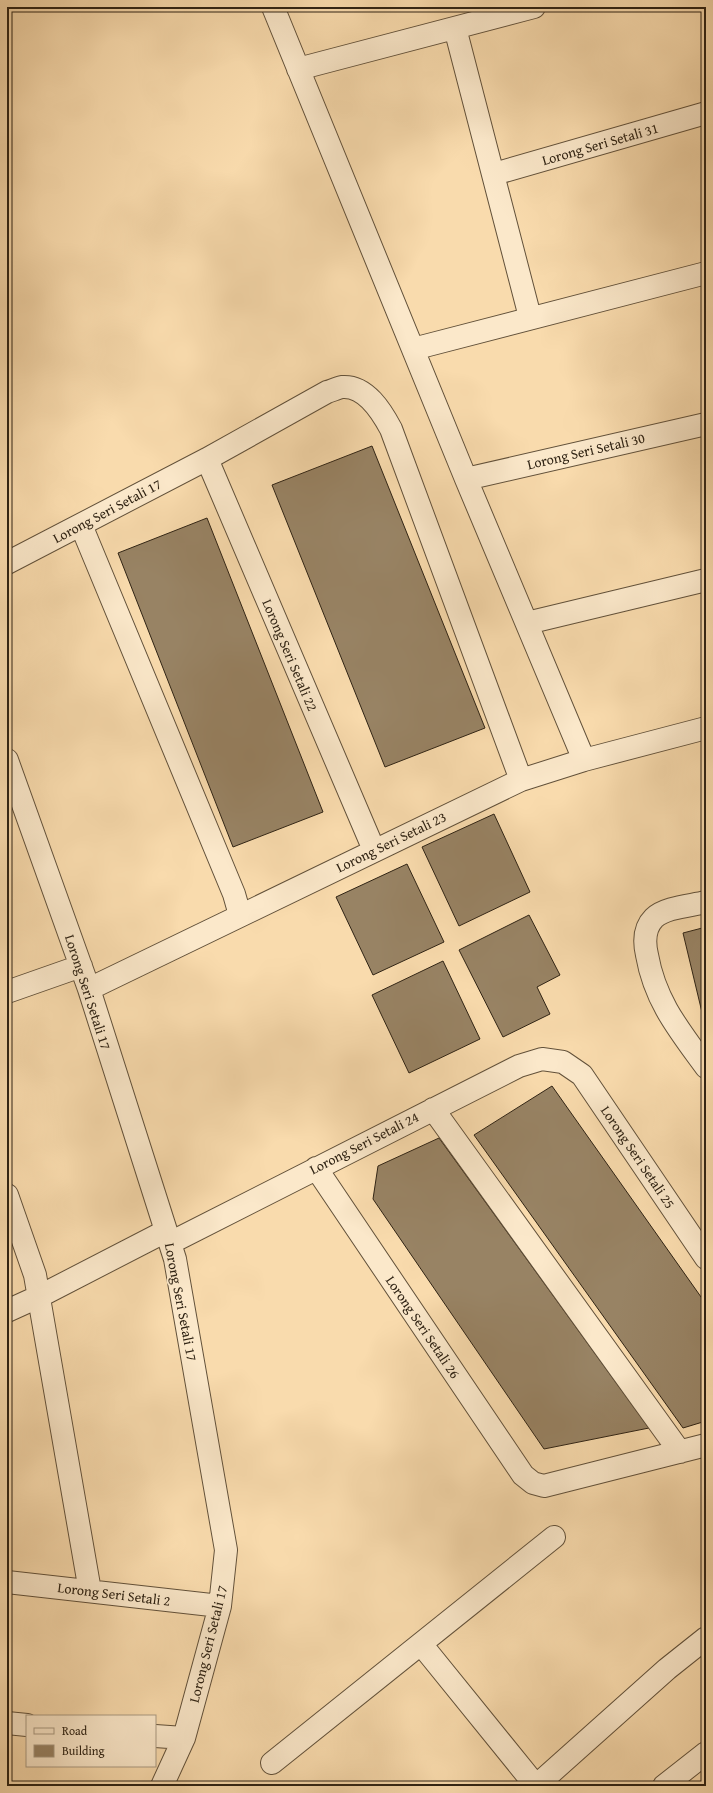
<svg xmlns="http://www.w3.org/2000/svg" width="713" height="1793" viewBox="0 0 713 1793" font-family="'Gentium Book Plus',serif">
  <rect width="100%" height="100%" fill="#f9dbad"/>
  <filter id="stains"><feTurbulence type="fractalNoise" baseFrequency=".005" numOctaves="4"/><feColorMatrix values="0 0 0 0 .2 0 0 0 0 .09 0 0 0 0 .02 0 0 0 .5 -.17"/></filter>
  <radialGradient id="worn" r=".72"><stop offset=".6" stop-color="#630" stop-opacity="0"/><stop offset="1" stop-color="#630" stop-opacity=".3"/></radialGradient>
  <!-- building -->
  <path fill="#988364" stroke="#2f2314" d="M372,446L485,728L385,767L272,485Z
    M207,518L323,812L233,847L118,553Z
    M494,814L530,892L459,926L422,847Z
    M407,864L444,942L373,975L336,897Z
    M529,915L560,975L537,987L550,1014L503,1037L459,950Z
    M706,927V1029L683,933Z
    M443,961L480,1039L409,1073L372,995Z
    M552,1086L706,1304V1421L683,1428L474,1135Z
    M439,1138L649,1428L544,1449L373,1199L378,1166Z"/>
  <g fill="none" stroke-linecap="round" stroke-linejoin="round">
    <defs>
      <path id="minor" d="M273,7L466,479L584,760
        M455,28L530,317
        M298,69L534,7
        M494,174L706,113
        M413,349L706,273
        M207,459L374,850
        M466,479L706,424
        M81,525L234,894L240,915
        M7,563L207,459L327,392C331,391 337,388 342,387C366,385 382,412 391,429L521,780
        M527,623L706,580
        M7,760L89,989L175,1259L226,1550L220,1606L184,1738L162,1786
        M706,902C690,906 666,907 654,918C644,928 644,942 647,955C655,1001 679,1030 706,1067
        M89,989L521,780L584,760L706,728
        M7,992L81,966
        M433,1109L680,1452
        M316,1168L523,1475L533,1483L544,1486L706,1445
        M7,1195L35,1275L90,1591
        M170,1243L519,1066L542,1059L563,1062L582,1075L706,1258
        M7,1311L40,1296L166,1231
        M7,1582L220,1606
        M421,1644L536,1786L667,1669L706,1638
        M7,1723L27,1725
        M155,1736L184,1738
        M272,1763L554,1537
        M664,1786L706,1753"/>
    </defs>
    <!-- minor casing -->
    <use href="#minor" stroke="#62513a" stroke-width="24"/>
    <!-- minor -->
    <use href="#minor" stroke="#fbe8ca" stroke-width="22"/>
  </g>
  <g text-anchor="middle" stroke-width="3.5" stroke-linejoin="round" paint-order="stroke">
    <!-- street labels -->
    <g font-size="14" fill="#2f2314" stroke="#fbe8ca">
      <text transform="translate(600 144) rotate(-16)" y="5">Lorong Seri Setali 31</text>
      <text transform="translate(586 451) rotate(-13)" y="5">Lorong Seri Setali 30</text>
      <text transform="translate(107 511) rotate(-28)" y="5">Lorong Seri Setali 17</text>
      <text transform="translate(290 655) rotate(67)" y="5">Lorong Seri Setali 22</text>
      <text transform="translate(391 842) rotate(-26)" y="5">Lorong Seri Setali 23</text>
      <text transform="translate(88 992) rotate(72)" y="5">Lorong Seri Setali 17</text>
      <text transform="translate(364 1143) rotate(-27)" y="5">Lorong Seri Setali 24</text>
      <text transform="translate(638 1157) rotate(56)" y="5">Lorong Seri Setali 25</text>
      <text transform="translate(181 1302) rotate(79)" y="5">Lorong Seri Setali 17</text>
      <text transform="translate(423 1327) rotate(56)" y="5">Lorong Seri Setali 26</text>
      <text transform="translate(114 1594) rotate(7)" y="5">Lorong Seri Setali 2</text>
      <text transform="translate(208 1644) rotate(-76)" y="5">Lorong Seri Setali 17</text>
    </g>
  </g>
  <!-- margin -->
  <rect width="713" height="1793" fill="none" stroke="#f9dbad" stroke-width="24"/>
  <rect x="8" y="8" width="697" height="1777" fill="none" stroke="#2f2314" stroke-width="2"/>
  <rect x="12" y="12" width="689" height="1769" fill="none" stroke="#2f2314"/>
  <!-- legend -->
  <rect x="26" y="1715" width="130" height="52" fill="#fbe8ca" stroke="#a99981"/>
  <rect x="34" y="1728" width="20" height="6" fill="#fbe8ca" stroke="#a99981"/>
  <text x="62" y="1735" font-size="12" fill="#2f2314">Road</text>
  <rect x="34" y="1745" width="20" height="12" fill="#988364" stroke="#a99981"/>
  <text x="62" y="1755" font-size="12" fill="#2f2314">Building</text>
  <rect width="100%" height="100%" filter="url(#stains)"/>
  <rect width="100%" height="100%" fill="url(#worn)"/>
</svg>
